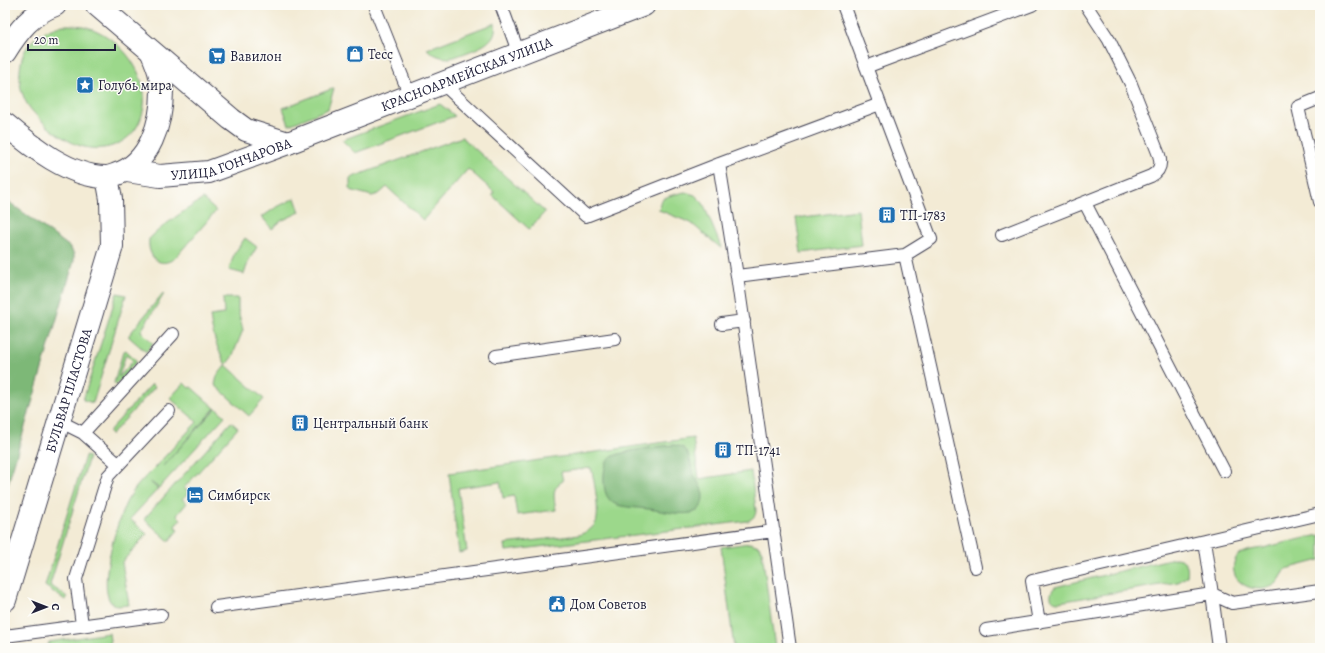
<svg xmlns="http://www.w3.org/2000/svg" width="1325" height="653" viewBox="0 0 1325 653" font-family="Alegreya,serif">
  <rect width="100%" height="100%" fill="#fdfcf7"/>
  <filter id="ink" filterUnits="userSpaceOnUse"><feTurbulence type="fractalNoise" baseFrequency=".025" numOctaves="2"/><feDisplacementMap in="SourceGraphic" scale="8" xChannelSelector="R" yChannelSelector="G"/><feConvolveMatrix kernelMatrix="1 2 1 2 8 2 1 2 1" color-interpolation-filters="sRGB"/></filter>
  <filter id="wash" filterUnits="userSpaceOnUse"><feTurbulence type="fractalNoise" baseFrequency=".012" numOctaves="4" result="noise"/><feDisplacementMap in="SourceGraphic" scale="16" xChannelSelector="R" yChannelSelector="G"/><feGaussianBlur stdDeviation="0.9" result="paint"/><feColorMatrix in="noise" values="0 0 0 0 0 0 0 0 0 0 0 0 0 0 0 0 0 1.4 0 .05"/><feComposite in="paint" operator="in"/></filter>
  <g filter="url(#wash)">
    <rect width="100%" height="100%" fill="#f3ebd5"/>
    <!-- green -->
    <path fill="#9cd88b" stroke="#5f7d63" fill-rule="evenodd" d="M495,23C498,41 481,47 468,52C462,54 456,57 450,58C441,58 433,55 427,49Z
      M63,25C73,25 82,25 90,28C127,41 158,87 138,125C127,145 102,153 81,146C68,142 57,134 47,126C38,117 27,108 23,95C19,85 19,74 21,63C25,40 43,31 63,25Z
      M334,88L328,109L289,125L283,108Z
      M440,104L455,116L355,153L342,140Z
      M462,137L545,212L529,229L492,195L494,192L468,169L423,220L387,187L379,194L372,196L350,190V178Z
      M685,192L695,195L703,203L722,249L691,223L659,210C660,207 659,203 661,201C664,196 680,193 685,192Z
      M295,198L300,212L281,221L272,229L262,217L275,208Z
      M203,199L216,211L175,258C159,270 147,256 149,239C165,223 184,211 203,199Z
      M858,210L862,245L801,253L796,218Z
      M245,238L257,247L249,260L244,274L229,270L234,254Z
      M117,293L126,295L93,403L83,400Z
      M163,293L164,294L141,331L153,343L146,352L129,337V335Z
      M223,298H238V310L243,330L232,357L226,365C217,349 212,333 210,316L224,314Z
      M126,350L137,361L116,385L114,383L123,352ZM126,354L133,361L119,377V376Z
      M226,365L264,399L249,416L215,385L217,376Z
      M184,383L189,388L191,387L215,408L163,466L216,408L225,416L159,488L149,481L158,489L130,519L147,534L122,562L129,605C124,605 118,607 114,605C94,594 118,519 126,503C128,498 132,494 134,490C140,482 148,474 155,467C169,452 183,437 197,422L170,398Z
      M152,384L155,387L111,435L108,432Z
      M231,422L238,428L184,488L189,492L182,499L187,503L177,515L181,519L175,526L178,530L169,541L144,519Z
      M693,438L699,479L751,471L756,510C756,516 753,518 748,521L506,551L505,544L579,535C586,532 593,529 596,522C600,513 594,478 591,468L561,472L563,481C551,487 554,498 556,510L517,515L514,496L503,498L500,482L458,488L467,551L459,553L449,473Z
      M85,456L89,457L50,585L67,597L65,600L45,586Z
      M1320,535V560L1286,569C1283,573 1281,578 1278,582C1268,592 1249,591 1239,581C1232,575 1231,560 1240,554C1246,550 1256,549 1263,548C1282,543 1301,539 1320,535Z
      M750,543L759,546L762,551L775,648H734L721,547Z
      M1174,558C1185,558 1189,565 1187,576L1182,580L1178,582L1059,602C1050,602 1048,594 1055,587Z
      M109,633L111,648H47L49,642Z"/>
    <!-- forest -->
    <path fill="#7db877" stroke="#506d59" d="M5,199L70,247L74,254V261L5,494Z
      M674,445C679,446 684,447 687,452C690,458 691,466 693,472C697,483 706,490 702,503C701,506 700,509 697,511C686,517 662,511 649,509C642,508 635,508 628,507C621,506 613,505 609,499C602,492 602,466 609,459C617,451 661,446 674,445Z"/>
  </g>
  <g filter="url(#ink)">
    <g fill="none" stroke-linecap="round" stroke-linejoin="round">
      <defs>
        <path id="service" d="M501,5L519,54
          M375,8L410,96
          M866,67L1032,5
          M442,83L586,216L719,164L880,104L843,5
          M1320,98L1298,107L1320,202
          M880,104L931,239L905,255L975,567
          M719,164L737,276L790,648
          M1085,203L1224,471
          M1002,235L1151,176C1160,171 1162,165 1159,155L1131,84L1109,40L1086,5
          M737,276L905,255
          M722,324L744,321
          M496,356L615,339
          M59,421L83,433L118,464
          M83,433L173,334
          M1320,514L1204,541L1212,594L1232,603L1320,591
          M216,607L774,531
          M1039,622L1032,581L1204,541
          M82,625L76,579L108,476L169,411
          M986,630L1212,594L1219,648
          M5,636L161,615"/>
        <g id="tertiary">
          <path id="s1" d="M5,600L112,246L111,199L107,177"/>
        </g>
        <g id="secondary">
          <path d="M97,5L231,119L246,130L288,143"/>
          <path d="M5,52C18,31 32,13 55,5"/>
          <path d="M5,124C31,146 70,177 106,177C110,177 114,175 117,174C150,163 162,122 162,91C162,77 157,65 152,53"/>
          <path id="s2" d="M127,171L160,176L209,172L288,143L644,5"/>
        </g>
      </defs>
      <!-- service casing -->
      <use href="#service" stroke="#414052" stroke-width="14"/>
      <!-- tertiary casing -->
      <use href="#tertiary" stroke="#414052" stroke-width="24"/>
      <!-- secondary casing -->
      <use href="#secondary" stroke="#414052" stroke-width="24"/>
      <!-- service -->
      <use href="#service" stroke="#fff" stroke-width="12"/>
      <!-- tertiary -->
      <use href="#tertiary" stroke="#fff" stroke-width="22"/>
      <!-- secondary -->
      <use href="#secondary" stroke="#fff" stroke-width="22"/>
    </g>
  </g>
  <!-- icons -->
  <defs>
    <symbol id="shop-square" viewBox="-11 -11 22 22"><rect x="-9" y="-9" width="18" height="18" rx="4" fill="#1f6fb2" stroke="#fdfcf7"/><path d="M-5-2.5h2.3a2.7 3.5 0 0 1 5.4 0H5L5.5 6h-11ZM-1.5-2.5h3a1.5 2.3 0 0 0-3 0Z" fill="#fff"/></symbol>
    <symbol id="supermarket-square" viewBox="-11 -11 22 22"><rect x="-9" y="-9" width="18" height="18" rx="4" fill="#1f6fb2" stroke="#fdfcf7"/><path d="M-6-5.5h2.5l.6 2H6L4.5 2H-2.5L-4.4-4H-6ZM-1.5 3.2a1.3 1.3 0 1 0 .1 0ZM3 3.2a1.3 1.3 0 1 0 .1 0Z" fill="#fff"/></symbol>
    <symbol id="sight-square" viewBox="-11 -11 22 22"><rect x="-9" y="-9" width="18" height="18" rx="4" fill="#1f6fb2" stroke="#fdfcf7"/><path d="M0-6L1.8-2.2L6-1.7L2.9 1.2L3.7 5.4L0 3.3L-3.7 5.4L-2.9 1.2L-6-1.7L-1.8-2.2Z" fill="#fff"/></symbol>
    <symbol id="building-square" viewBox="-11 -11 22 22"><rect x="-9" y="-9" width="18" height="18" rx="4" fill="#1f6fb2" stroke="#fdfcf7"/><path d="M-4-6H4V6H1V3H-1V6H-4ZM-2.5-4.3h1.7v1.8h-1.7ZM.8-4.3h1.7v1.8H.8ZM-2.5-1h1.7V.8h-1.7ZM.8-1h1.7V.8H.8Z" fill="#fff"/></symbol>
    <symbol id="hotel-square" viewBox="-11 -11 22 22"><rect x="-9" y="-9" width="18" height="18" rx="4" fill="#1f6fb2" stroke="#fdfcf7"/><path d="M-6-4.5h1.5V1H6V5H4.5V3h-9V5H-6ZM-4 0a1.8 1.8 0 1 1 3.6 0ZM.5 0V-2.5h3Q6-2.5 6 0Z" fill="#fff"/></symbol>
    <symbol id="civic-square" viewBox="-11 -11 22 22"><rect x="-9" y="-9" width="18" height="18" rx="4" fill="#1f6fb2" stroke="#fdfcf7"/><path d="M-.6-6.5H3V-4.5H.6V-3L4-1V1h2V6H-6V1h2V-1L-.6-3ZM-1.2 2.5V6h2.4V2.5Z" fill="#fff"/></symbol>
  </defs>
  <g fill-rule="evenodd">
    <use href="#shop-square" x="345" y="44" width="20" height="20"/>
    <use href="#supermarket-square" x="207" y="46" width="20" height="20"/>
    <use href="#sight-square" x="75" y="75" width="20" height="20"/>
    <use href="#building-square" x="877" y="205" width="20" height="20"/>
    <use href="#building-square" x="290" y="413" width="20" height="20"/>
    <use href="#building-square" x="713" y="440" width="20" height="20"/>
    <use href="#hotel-square" x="185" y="485" width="20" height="20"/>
    <use href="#civic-square" x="547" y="594" width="20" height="20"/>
  </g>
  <g text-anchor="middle" stroke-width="3" stroke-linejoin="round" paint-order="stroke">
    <!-- poi labels -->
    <g font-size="14" fill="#22223b" stroke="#fdfcf7" text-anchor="start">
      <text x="368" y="59">Тесс</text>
      <text x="230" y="61">Вавилон</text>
      <text x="98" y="90">Голубь мира</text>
      <text x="900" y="220">ТП-1783</text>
      <text x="313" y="428">Центральный банк</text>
      <text x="736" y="455">ТП-1741</text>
      <text x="208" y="500">Симбирск</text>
      <text x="570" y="609">Дом Советов</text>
    </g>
    <!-- street labels -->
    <g font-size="14" fill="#22223b" stroke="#fdfcf7">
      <text dy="5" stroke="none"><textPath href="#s2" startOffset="358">КРАСНОАРМЕЙСКАЯ УЛИЦА</textPath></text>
      <text dy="5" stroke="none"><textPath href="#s2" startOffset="107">УЛИЦА ГОНЧАРОВА</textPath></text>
      <text dy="5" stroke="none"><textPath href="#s1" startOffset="219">БУЛЬВАР ПЛАСТОВА</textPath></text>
    </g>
  </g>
  <!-- margin -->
  <rect width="1325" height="653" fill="none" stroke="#fdfcf7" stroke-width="20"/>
  <!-- north arrow -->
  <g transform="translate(46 607) rotate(90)" stroke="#fdfcf7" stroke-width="3" paint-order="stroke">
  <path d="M0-3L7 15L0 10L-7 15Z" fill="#22223b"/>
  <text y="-6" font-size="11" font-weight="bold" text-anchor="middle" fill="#22223b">С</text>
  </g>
  <!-- scale -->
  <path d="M28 44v6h87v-6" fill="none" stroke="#22223b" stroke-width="2"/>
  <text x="34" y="44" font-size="12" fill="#22223b" stroke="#fdfcf7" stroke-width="3" paint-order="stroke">20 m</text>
</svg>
